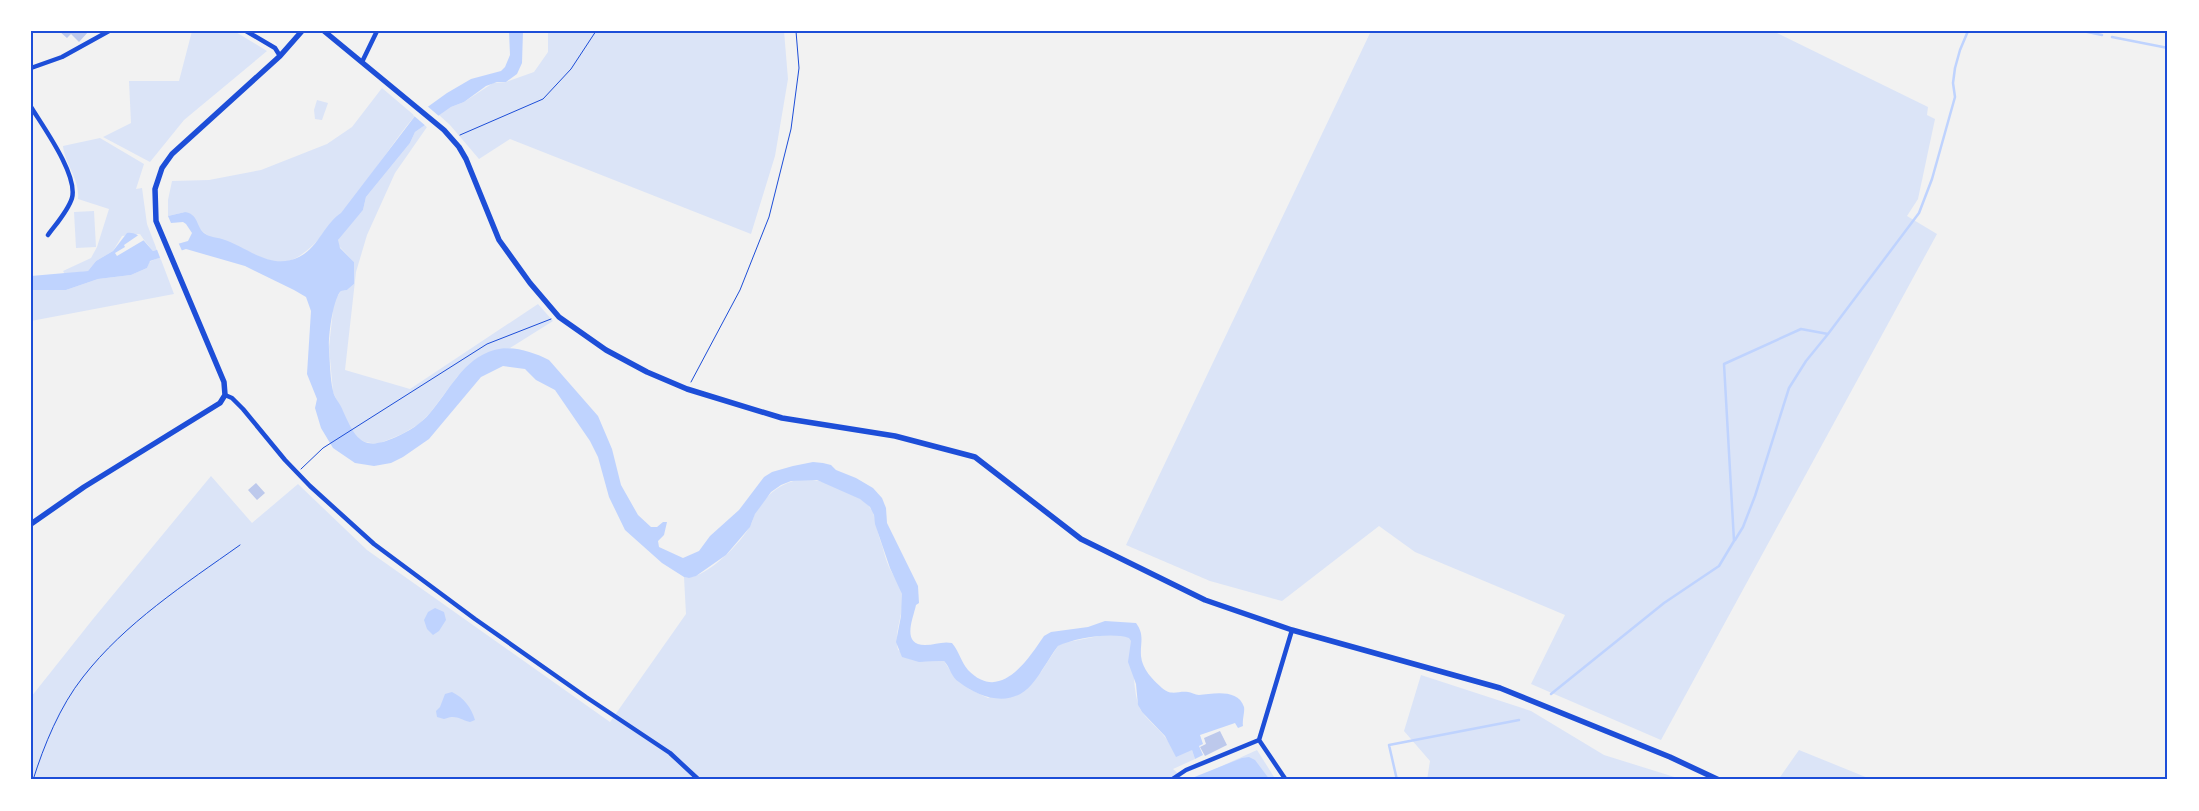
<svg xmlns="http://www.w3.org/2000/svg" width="2199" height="811" viewBox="0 0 2199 811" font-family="Overpass,sans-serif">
  <rect width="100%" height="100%" fill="#f2f2f2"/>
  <!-- green -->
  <path fill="#dbe4f7" d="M192,31H234L267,51L184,120L150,162L103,137L131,123L129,81H179Z
    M548,31H784L788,79L775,156L751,234L510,139L479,159L450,125L439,115L451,107L464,102L493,83L506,82L534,72L548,52Z
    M1371,31H1773L1928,107L1927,115L1935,119L1918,199L1907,216L1937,234L1661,740L1531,684L1565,615L1415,552L1379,526L1282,601L1210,581L1126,545Z
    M382,88L415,116C387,147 324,253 288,261C270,265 253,253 237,246C230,243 223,242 215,240C203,234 194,222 185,212L168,216V200L172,181L209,180L261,170L327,144L352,127Z
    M317,100L328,103L322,120L315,119L314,110Z
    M425,125L427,127L395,173L367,235L356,272L345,370L410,389L538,304L553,321L510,348L494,350L457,377L430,413L419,424L402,434L378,444L365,442L357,438L349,426L333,392L329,347L334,301L341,291L347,290L354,284V262L337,244L339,237L363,210L366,197L410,143L415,132Z
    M100,138L144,164L136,189L142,188L147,224L157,250L153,251L139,234L122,236L113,251L96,261L88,271L65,274L63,271L91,258L97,247L109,209L78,199C80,179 65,165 63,146Z
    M94,211L96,247L76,248L74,212Z
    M160,257L174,294L31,321V290H66L98,279L131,275L147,268L149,262Z
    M211,476L252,523L298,484L367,550L610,722L686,614L684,577C703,582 742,542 750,526C753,522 753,516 756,512C773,483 801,471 833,486C847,492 870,499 874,516C877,526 878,536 882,545C884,553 886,560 889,567C893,576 900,584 902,594C905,613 893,631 898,650L924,662L944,661L951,672L969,689L988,698L1041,672L1058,646L1063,643L1109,634L1134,636C1133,655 1132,698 1142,712C1152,725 1165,733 1172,748L1192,750L1195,759L1173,769L1185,780H31V697L93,619Z
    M1421,675L1531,711L1604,755L1684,780H1427L1430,761L1404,731Z
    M1257,750L1276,780H1191Z
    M1799,750L1873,780H1778Z"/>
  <!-- water -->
  <path fill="#bfd3fe" d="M509,31H523L522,63L517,74L506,82H497L486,86L464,102L451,107L415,132L410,143L366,197L363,210L338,240L340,248L354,262V284L347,290L341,291C333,298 328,337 329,349C330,362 330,378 333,391C334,398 341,404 343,411C356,440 363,452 396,437C409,431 421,424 430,413C449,391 463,359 494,350C512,345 533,352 549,360L598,416L612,449L621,485L638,515L651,527H657L663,522H667L664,535L658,541L659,547L683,558L699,551L710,536L739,510L764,477L772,472L793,466L813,462L823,463L831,465L836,470L856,478L873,488L882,498L886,508L887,523L918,586L919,603L916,605C913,619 901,645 925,645C935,645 942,641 952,643C959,651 961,662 968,670C1000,703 1027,661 1044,636L1051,632L1088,627L1105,621L1136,623C1145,635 1140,643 1141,656C1142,669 1153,680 1162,688C1171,696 1177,691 1188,692C1191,692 1195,695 1199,695C1212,694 1238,688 1244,707C1245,712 1242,720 1243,726L1238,728L1235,723L1200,735L1203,744L1199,746L1203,755L1195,759L1192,750L1176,757L1165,736L1142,712L1138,705L1136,684L1128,662L1131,641L1129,638C1112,632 1075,638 1058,646C1049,658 1042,672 1032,684C1012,708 981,699 959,682C951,677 950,667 944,661L919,662L902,657L896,642L901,616L902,594L890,568L875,524L874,515L870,507L860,499L817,480L791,481L781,485L771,492L755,514L750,527L726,555L696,576L689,578L684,577L662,563L625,530L609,497L598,457L590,441L555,390L536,380L525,369L503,366L481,377L429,439L403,457L391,463L374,466L355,463L333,448L321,428L315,408L317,399L307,374L311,311L306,297L294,290L245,266L186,249L150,261L147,268L131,275L98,279L66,290H31V276L88,271L96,261L113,251L127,233C139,231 145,243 153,251L188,241L192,233L186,224L183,222L171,223L168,216L185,212C197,214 196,223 202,231C207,237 215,237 222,239C248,247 270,271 299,257C318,248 325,223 341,213L415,116L447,93L471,79L501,71L505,67L510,55Z
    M435,608L444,612L446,620L439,631L433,635L427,629L424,620L428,612Z
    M452,692C464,698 471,707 475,720L470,722C459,719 456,714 444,719L437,717L436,711L440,707L445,694Z
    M1249,757L1255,760L1270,780H1187L1242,758Z"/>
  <!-- pier -->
  <path fill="#f2f2f2" d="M426,105L440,117L427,127L413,115Z
    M140,234L144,240L117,256L115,253L125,247L124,245Z
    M178,242L183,253L161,260L156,247Z"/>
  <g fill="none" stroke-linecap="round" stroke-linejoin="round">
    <!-- stream -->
    <path stroke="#bfd3fe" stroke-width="2.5" d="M2083,31L2102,35
      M2112,37L2168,48
      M1735,540L1743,527L1755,496L1789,388L1806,361L1828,334
      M1551,694L1664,603L1719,566L1734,541L1724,364L1801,329L1828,334L1919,213L1932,179L1955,97L1953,83L1955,68L1960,50L1968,31
      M1397,780L1389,745L1519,720"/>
  </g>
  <!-- building -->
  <path fill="#bdc9ec" d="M59,31H89L79,42L71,34L67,38Z
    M256,483L265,493L257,500L248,490Z
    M1220,731L1227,745L1205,756L1200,747L1206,744L1204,738Z"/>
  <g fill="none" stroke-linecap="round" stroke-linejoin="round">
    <!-- path -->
    <path stroke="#1d4ed8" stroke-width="1" d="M460,135L543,99L571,69L596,31
      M691,382L740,290L769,217L791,129L799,68L796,31
      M301,469L323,448L487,344L551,319
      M33,780C44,745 60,706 83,677C125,623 185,584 240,545"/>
    <!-- minor -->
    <path stroke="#1d4ed8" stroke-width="4.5" d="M246,31L275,48L280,56
      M362,62L377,31
      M31,68L62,57L109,31
      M31,107C44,128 78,175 72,198C68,211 56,224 48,235
      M225,395L232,398L243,409L285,460L310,486L374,544L475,619L586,697L670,753L699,780
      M1259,740L1286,780
      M1171,780L1186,770L1259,740L1292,630"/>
    <!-- tertiary -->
    <path stroke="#1d4ed8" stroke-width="5.5" d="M324,31L444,130L459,147L466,159L499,240L530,283L559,317L606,350L647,372L687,389L782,418L895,436L975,457L1081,539L1205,600L1292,630L1500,688L1670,757L1719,780
      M31,524L84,487L220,403L225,395L224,382L156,221L155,189L162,168L172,154L280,56L302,31"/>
  </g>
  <!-- border -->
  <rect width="2199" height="811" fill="none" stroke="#ffffff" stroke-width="65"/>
  <rect x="32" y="32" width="2134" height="746" fill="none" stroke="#1d4ed8" stroke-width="2"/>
</svg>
